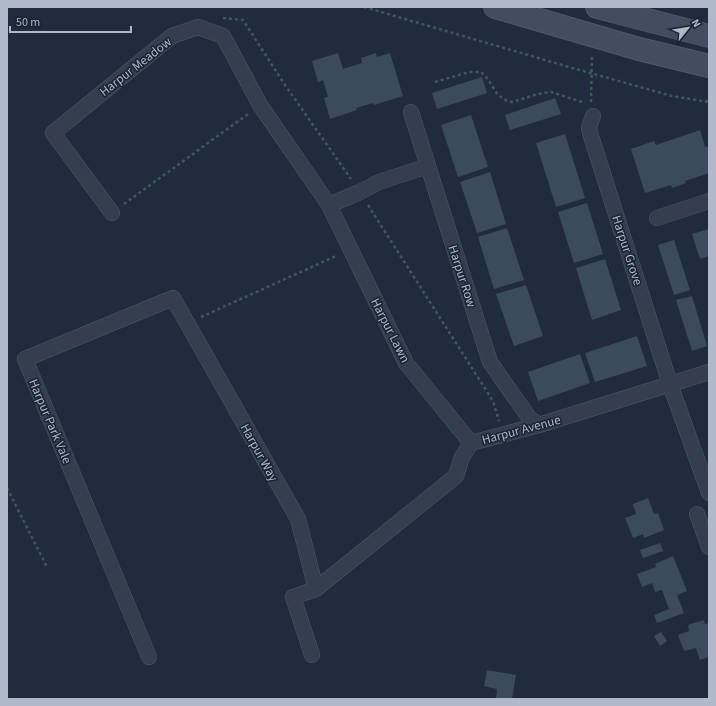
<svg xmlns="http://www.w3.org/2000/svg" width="716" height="706" viewBox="0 0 716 706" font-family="'Source Sans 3',sans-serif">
  <rect width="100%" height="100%" fill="#202c3e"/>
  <!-- building -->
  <path fill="#3c4a5d" d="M338,53L343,69L362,63L361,58L376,53L377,57L390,53L403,96L374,105L373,103L356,108L357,110L330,119L324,98L328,97L323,80L318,82L312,61Z
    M482,77L487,93L437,109L432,93Z
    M555,98L561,114L510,130L505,115Z
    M471,115L488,167L458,177L441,125Z
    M700,130L705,147L709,146V173L685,181L686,183L672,188L671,185L645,193L631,149L654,141L656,145Z
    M565,134L585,198L556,207L536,143Z
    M490,172L506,224L477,233L460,182Z
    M587,203L603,254L574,263L558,212Z
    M507,228L524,280L494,289L478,237Z
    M709,229V256L700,259L692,234Z
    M674,240L690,290L674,295L658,245Z
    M605,259L621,310L592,320L576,268Z
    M526,285L543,336L514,346L496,294Z
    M692,296L707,346L692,351L676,300Z
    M637,336L647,366L595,382L585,353Z
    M580,354L590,383L538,401L528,372Z
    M648,498L654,514L658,513L664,530L644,538L643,534L633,538L625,518L636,514L633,504Z
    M660,543L663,551L643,558L640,550Z
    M673,556L687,591L677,595L684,613L657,623L654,615L669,609L662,590L655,592L652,583L642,587L637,574L656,567L655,564Z
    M704,620L705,624L708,623L709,624V657L700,660L696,648L684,651L678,635L689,631L688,625Z
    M661,632L667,641L660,646L654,636Z
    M487,670L516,675L512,699H496L497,689L484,686Z"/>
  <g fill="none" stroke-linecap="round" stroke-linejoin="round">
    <defs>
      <path id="street" d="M411,112L490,362L530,419L539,425
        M593,116L589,128L591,136L670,384L709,493
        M329,205L360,192L379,182L428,166
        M112,213L53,133L172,36L198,27L223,36L260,105L329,205L406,363L471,443
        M657,218L709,201
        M697,514L709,547
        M312,655L293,597L316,589L456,476L462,457L471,443L539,425L709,372
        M149,657L25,359L173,298L298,519L316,589"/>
      <path id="secondary" d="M495,7L639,49L709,66
        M597,7L709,36"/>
    </defs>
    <!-- street casing -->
    <use href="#street" stroke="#4f5968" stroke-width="16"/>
    <!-- secondary casing -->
    <use href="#secondary" stroke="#4f5968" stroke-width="24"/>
    <!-- path -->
    <path stroke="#40585c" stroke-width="2.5" stroke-dasharray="3 3" stroke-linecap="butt" d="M364,7L569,67L672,96L709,102
      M223,18L243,20L285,85L351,179
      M435,82L469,72H481L487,78L498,95L507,101L512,102L538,94L551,92L585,103
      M591,102L592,55
      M124,204L248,114
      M368,205L493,401L499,421
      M201,317L336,256
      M7,488L47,567"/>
    <!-- street -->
    <use href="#street" stroke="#343e4e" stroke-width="15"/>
    <!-- secondary -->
    <use href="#secondary" stroke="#424d61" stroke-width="22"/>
  </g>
  <g text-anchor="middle" stroke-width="3" stroke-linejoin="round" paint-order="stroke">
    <!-- street labels -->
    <g font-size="13" fill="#afb9c9" stroke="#192332">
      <text transform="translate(135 66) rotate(-38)" y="5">Harpur Meadow</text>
      <text transform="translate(628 250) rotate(72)" y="5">Harpur Grove</text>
      <text transform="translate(463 276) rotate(72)" y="5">Harpur Row</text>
      <text transform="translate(391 330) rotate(63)" y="5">Harpur Lawn</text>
      <text transform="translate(51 421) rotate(67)" y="5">Harpur Park Vale</text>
      <text transform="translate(521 429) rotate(-15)" y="5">Harpur Avenue</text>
      <text transform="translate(260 452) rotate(61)" y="5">Harpur Way</text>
    </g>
  </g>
  <!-- border -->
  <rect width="716" height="706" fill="none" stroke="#afb9c9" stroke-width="16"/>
  <!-- north arrow -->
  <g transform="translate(688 28) rotate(60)" stroke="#192332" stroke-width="3" paint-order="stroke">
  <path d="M0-3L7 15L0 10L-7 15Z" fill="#afb9c9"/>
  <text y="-6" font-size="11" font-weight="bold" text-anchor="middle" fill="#afb9c9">N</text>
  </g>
  <!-- scale -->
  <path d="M10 26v6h121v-6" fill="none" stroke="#afb9c9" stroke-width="2"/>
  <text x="16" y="26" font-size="12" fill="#afb9c9" stroke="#192332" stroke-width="3" paint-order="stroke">50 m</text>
</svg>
